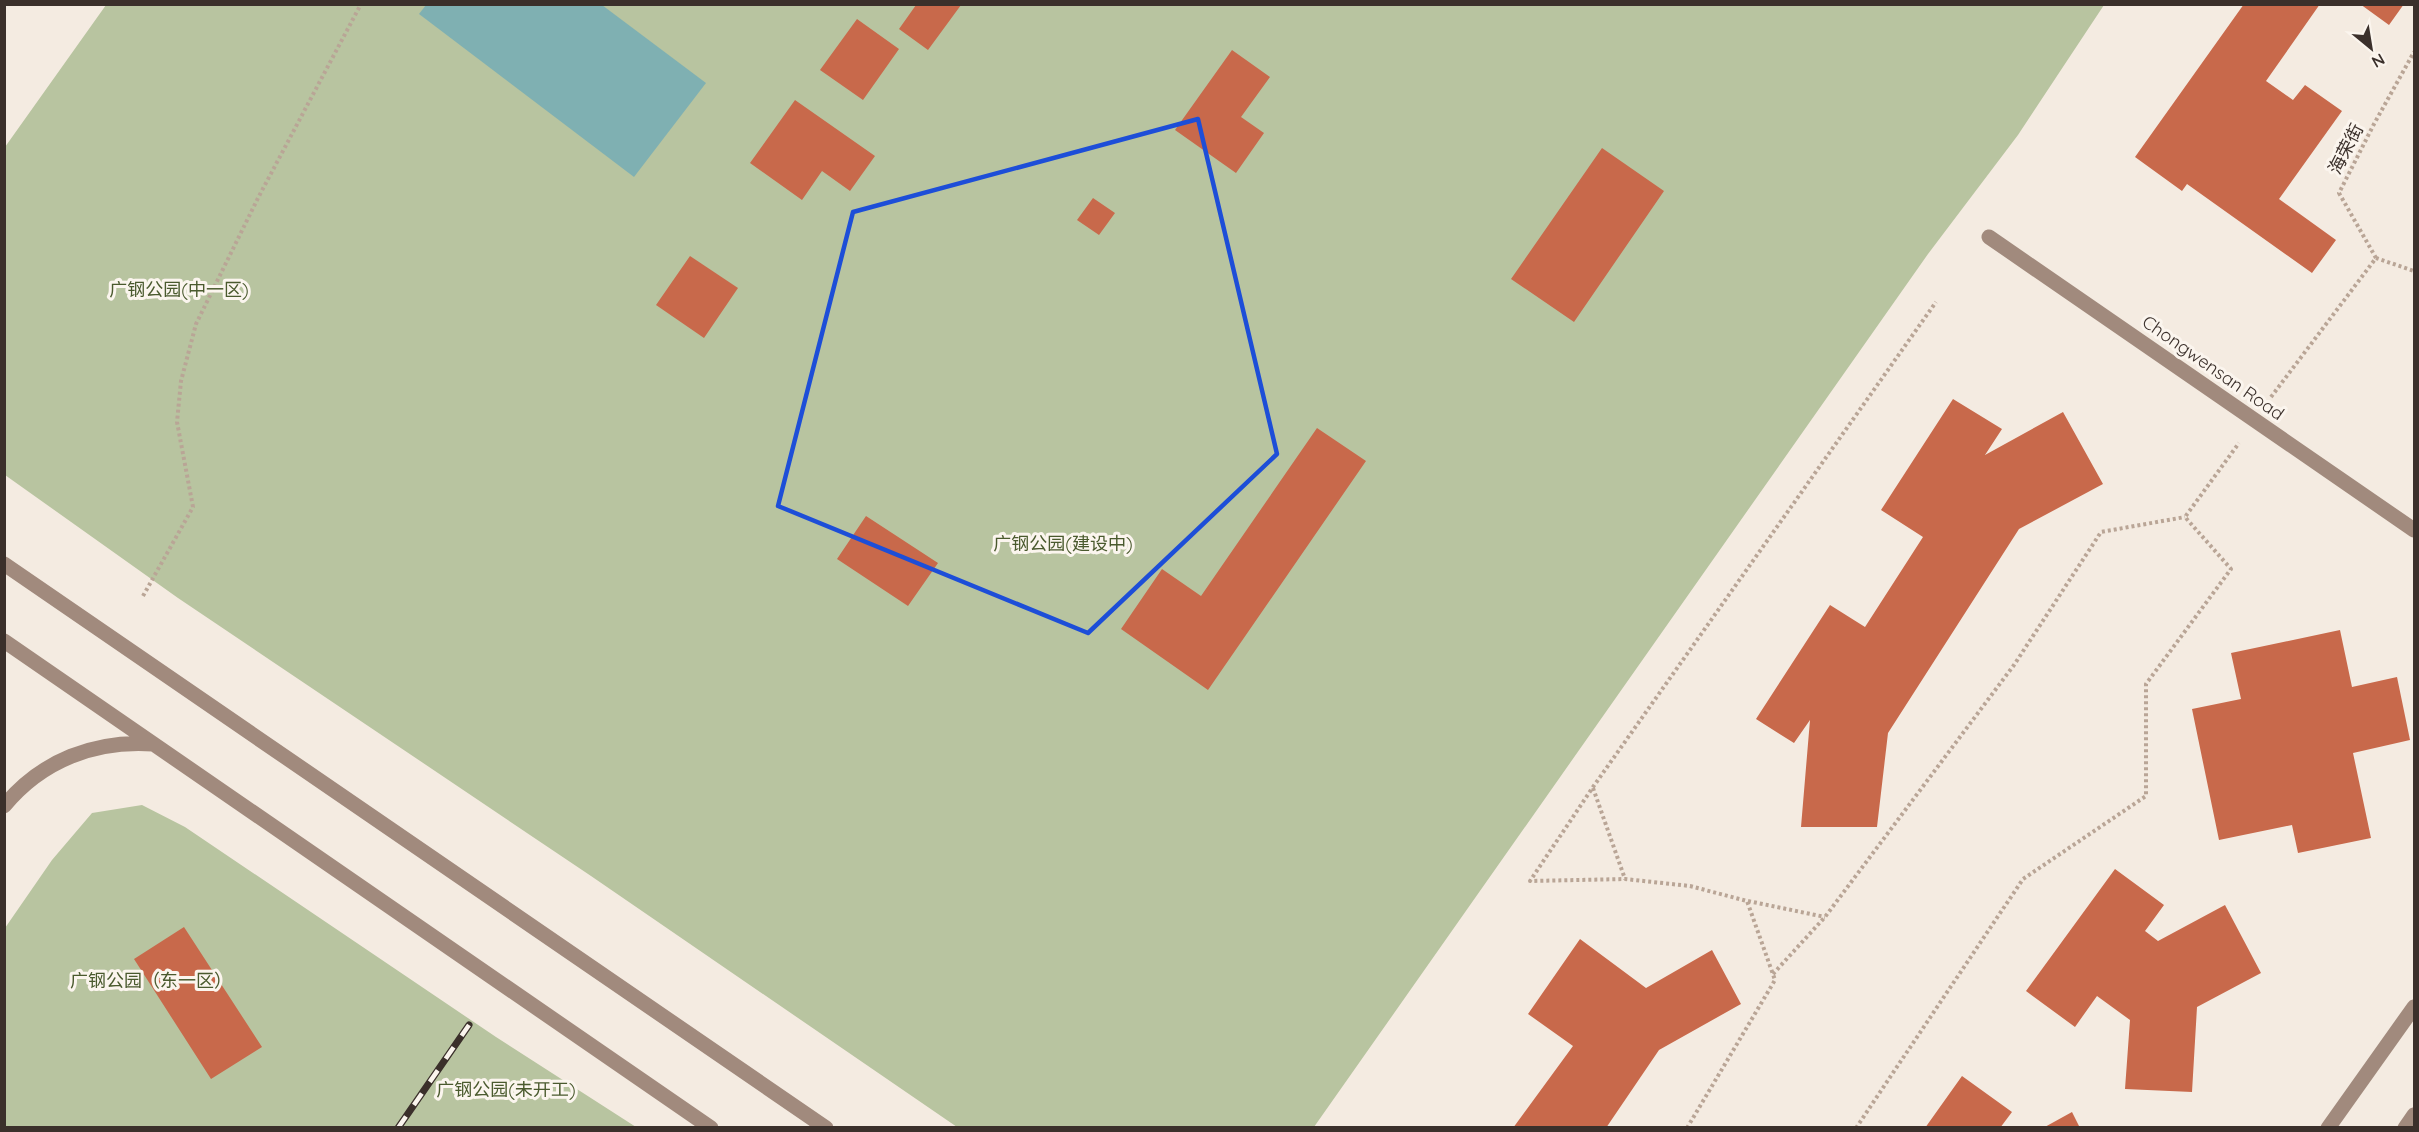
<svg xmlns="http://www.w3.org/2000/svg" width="2419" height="1132" viewBox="0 0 2419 1132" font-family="Quicksand,'Noto Sans SC',sans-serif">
  <rect width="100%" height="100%" fill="#f4ebe1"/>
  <!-- green -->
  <path fill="#b8c4a0" d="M106,5H2104L2018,135L1928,254L1314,1127H957L591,876L178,598L5,475V147Z
    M142,805L185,827L496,1037L636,1127L5,1128V928L52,860L92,813Z"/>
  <!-- water -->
  <path fill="#7fb0b2" d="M426,5H602L706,83L634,177L419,14Z"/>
  <!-- building -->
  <path fill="#c8694b" d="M2244,4H2320L2266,81L2293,100L2305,85L2342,111L2279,199L2336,240L2312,273L2187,184L2182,191L2135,157Z
    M2360,4H2404L2389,25Z
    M916,5H961L928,50L899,29Z
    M857,19L899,49L863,100L820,70Z
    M1232,50L1270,77L1241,117L1264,133L1236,173L1175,130Z
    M795,100L875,156L850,191L822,171L802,200L750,163Z
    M1602,148L1664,191L1574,322L1511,279Z
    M1093,198L1115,213L1099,235L1077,220Z
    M690,256L738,288L704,338L656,305Z
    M1953,399L2002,429L1985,455L2063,412L2103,484L2019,529L1888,733L1877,827H1801L1810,720L1794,743L1756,719L1830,605L1865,627L1923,537L1881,510Z
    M1317,428L1366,461L1208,690L1121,629L1162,569L1201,596Z
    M866,516L938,563L908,606L837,559Z
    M2340,630L2352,687L2397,677L2410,740L2353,753L2371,838L2298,853L2292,825L2219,840L2192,709L2241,699L2231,653Z
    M2115,869L2164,905L2145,931L2158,941L2225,905L2261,973L2197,1007L2192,1092L2125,1089L2130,1020L2097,996L2075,1027L2026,991Z
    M184,927L262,1047L211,1079L134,959Z
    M1580,939L1646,988L1712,950L1741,1004L1659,1050L1606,1128H1513L1573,1046L1528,1014Z
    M1962,1076L2012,1112L2000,1128H1925Z
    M2072,1112L2080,1128H2043Z"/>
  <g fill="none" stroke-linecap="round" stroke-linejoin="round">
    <!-- path -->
    <path stroke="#b9a596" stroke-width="4" stroke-dasharray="3 3" stroke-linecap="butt" d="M2376,258L2339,193L2374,124L2414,52
      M2271,397L2376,258L2414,271
      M143,596L193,507L177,422L181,381L196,324L258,198L361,4
      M1593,788L1625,879
      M1748,901L1825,917
      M1773,974L1825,917L2014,665L2101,532L2185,517
      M1687,1128L1775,980L1747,901L1690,886L1625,879L1530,881L1593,787L1936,302
      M1856,1128L2023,879L2146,796V684L2231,569L2185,517L2239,443"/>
    <!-- secondary -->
    <path stroke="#a18a7d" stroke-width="15" d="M1989,237L2414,530
      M4,564L826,1128
      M4,641L711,1128
      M4,806C42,760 95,740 153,744
      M2328,1128L2414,1007
      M2405,1128L2414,1115"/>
    <defs>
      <path id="rail" d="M398,1128L469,1025"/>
    </defs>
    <!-- rail casing -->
    <use href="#rail" stroke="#3b302b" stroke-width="7"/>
    <!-- rail -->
    <use href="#rail" stroke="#fbf5ee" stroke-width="4.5" stroke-dasharray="14" stroke-linecap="butt"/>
  </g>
  <!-- marked area -->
  <path fill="none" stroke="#1d4ed8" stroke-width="4.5" stroke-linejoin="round" d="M1198,119L1277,454L1088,633L778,506L853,212Z"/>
  <g text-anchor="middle" stroke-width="6" stroke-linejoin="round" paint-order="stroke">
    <!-- street labels -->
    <g font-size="18" fill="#3b302b" stroke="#fbf5ee">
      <text transform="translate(2346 149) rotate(-63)" y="6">海荣街</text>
      <text transform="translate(2213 368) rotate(35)" y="6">Chongwensan Road</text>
    </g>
    <!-- park labels -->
    <g font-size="18" fill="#4a5a2e" stroke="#fbf5ee">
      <text x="179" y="296">广钢公园(中一区)</text>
      <text x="1063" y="550">广钢公园(建设中)</text>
      <text x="151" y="987">广钢公园（东一区）</text>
      <text x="506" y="1096">广钢公园(未开工)</text>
    </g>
  </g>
  <!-- border -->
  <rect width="2419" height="1132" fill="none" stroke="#3b302b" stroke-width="12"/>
  <!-- north arrow -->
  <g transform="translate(2371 48) rotate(150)" stroke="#fbf5ee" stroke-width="4.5" paint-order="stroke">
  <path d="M0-4.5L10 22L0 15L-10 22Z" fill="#3b302b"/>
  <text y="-9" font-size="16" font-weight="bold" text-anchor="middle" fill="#3b302b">N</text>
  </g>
</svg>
